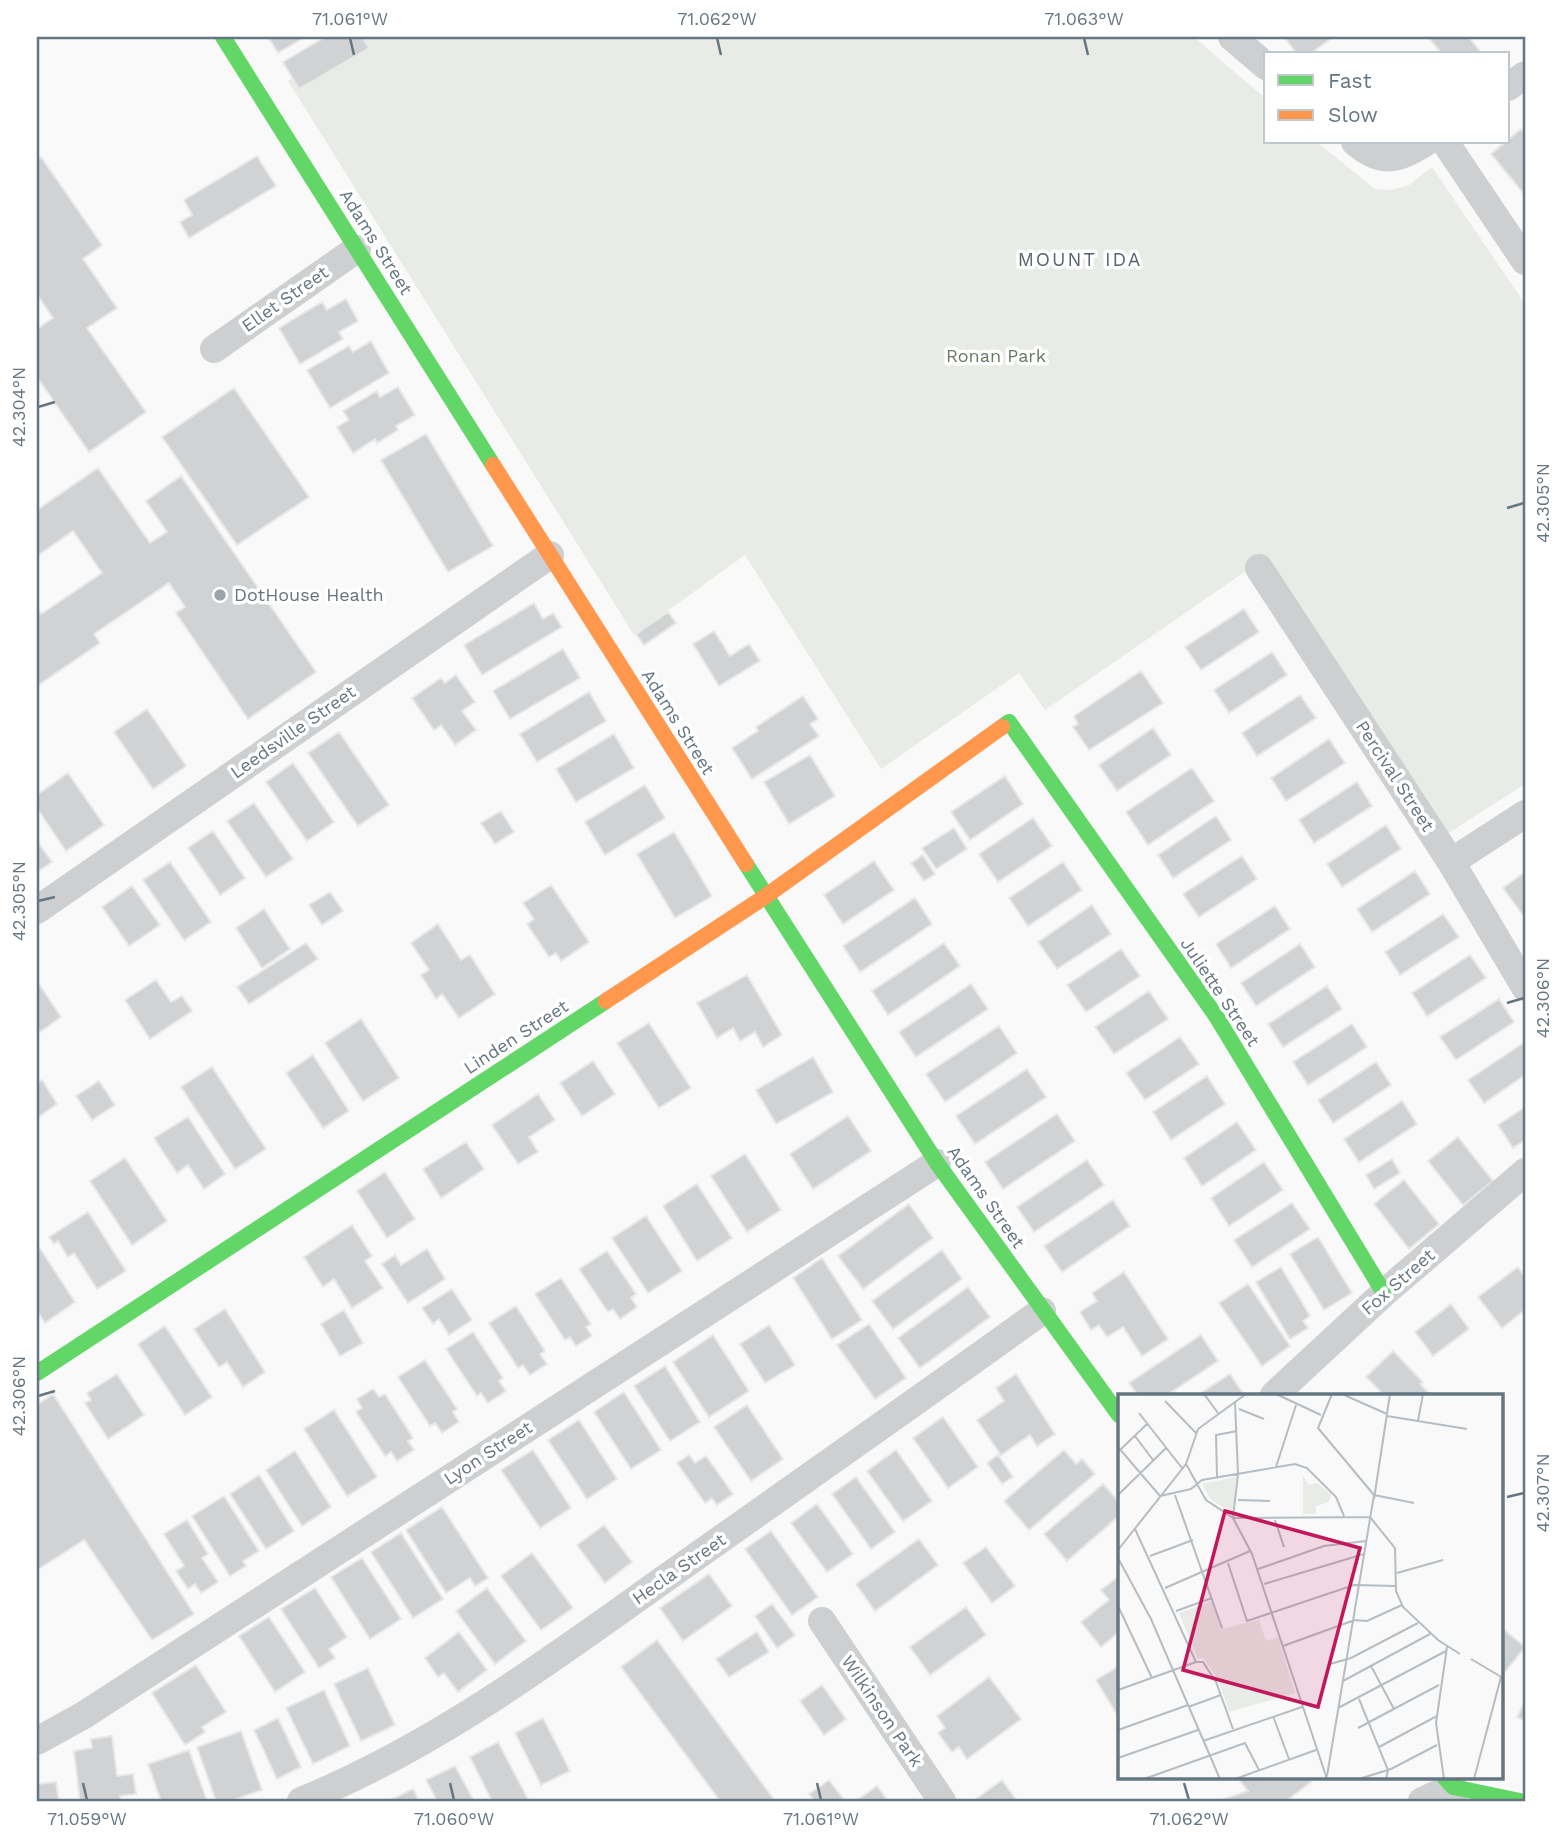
<svg xmlns="http://www.w3.org/2000/svg" width="1562" height="1838" viewBox="0 0 1562 1838" font-family="'Work Sans',sans-serif">
  <rect width="100%" height="100%" fill="#f9f9f9"/>
  <!-- green -->
  <path fill="#e8ebe6" d="M360,37H1194L1266,99V142H1317L1375,189L1391,190L1409,185L1432,167L1525,304V784L1447,834L1266,557L1045,710L1019,673L881,769L745,555L634,635L288,81Z"/>
  <!-- building -->
  <path fill="#d0d2d3" stroke="#e8e8e8" stroke-width="2" d="M268,37H305L278,53Z
    M325,37H362L369,48L299,89L283,62Z
    M1287,37H1333L1310,54H1297L1285,38Z
    M1428,37H1469L1482,54H1442Z
    M1521,129L1525,134L1524,194L1491,154Z
    M257,156L276,186L189,238L180,222L192,215L184,200Z
    M41,157L102,245L83,259L117,308L87,328L146,412L89,452L37,377V329L53,318L37,294V160Z
    M346,299L358,321L339,332L343,339L300,364L279,328L322,302L327,310Z
    M371,341L389,373L330,408L307,370L349,346L353,352Z
    M398,387L415,415L396,426L398,430L377,443L375,439L353,453L337,427L349,420L343,411L377,391L380,397Z
    M234,388L309,497L237,545L162,437Z
    M426,434L493,546L448,572L381,460Z
    M98,468L150,543L167,532L146,501L181,476L316,672L248,719L176,613L185,607L169,583L94,634L100,643L37,686V607L41,614L102,573L73,531L37,556V510Z
    M534,603L543,619L553,613L562,627L482,675L464,645Z
    M1244,609L1259,632L1201,670L1185,647Z
    M668,612L676,623L644,645L636,634Z
    M714,631L730,656L749,644L760,661L719,686L693,644Z
    M563,649L580,678L510,719L493,691Z
    M1272,652L1287,675L1229,713L1214,690Z
    M1141,671L1163,703L1089,750L1073,727L1078,724L1074,716Z
    M456,675L475,702L462,711L476,730L455,745L441,725L434,730L412,698L441,678L445,683Z
    M589,692L606,721L537,762L520,734Z
    M1300,695L1316,718L1257,756L1242,733Z
    M803,696L818,719L810,724L819,736L752,779L732,748L758,731L756,727Z
    M147,709L186,766L153,789L114,732Z
    M1153,728L1171,755L1117,791L1099,765Z
    M339,732L389,805L358,826L308,753Z
    M614,734L634,768L576,802L556,769Z
    M1329,739L1345,763L1286,801L1271,778Z
    M810,755L835,796L789,824L764,782Z
    M293,763L334,822L307,841L266,782Z
    M1192,768L1214,801L1148,845L1126,812Z
    M68,773L104,825L66,851L37,808V795Z
    M1005,776L1023,804L970,840L951,812Z
    M1357,782L1372,806L1314,843L1299,820Z
    M645,785L665,818L605,855L585,822Z
    M254,803L293,859L266,877L227,821Z
    M501,811L514,832L495,844L481,823Z
    M1216,816L1231,840L1173,878L1158,855Z
    M1033,818L1052,846L998,882L979,854Z
    M1386,825L1401,849L1342,887L1327,864Z
    M954,828L967,849L936,869L922,848Z
    M213,831L245,878L220,895L188,848Z
    M674,832L712,896L675,918L637,854Z
    M37,841L52,862L37,872Z
    M923,855L935,874L924,881L911,863Z
    M1242,856L1257,879L1199,917L1183,894Z
    M874,861L894,890L843,924L824,895Z
    M170,862L211,922L184,940L143,880Z
    M1063,862L1082,890L1028,926L1009,898Z
    M1415,871L1430,894L1372,932L1357,909Z
    M1525,872V918L1503,888Z
    M551,885L589,942L561,961L556,953L549,957L527,924L534,919L523,903Z
    M132,886L160,925L129,946L102,907Z
    M330,892L343,911L322,925L309,905Z
    M915,898L932,924L860,972L843,946Z
    M1092,905L1111,934L1057,969L1038,942Z
    M1275,906L1290,929L1231,968L1216,944Z
    M264,909L290,949L262,968L236,928Z
    M1443,914L1459,937L1400,975L1385,952Z
    M438,924L461,960L470,955L495,994L459,1018L442,994L436,999L421,975L429,970L411,943Z
    M306,943L318,959L249,1004L237,987Z
    M944,943L960,966L888,1015L872,991Z
    M1300,944L1315,967L1256,1006L1241,983Z
    M1121,949L1140,976L1086,1012L1067,985Z
    M1470,955L1486,978L1427,1016L1412,993Z
    M747,975L782,1035L763,1047L755,1032L740,1041L733,1028L717,1038L697,1003Z
    M156,980L171,1002L182,996L192,1011L150,1039L125,1000Z
    M37,981L61,1017L40,1032L37,1027Z
    M971,984L988,1009L916,1057L899,1032Z
    M1327,986L1342,1009L1283,1047L1268,1024Z
    M1149,991L1168,1019L1114,1054L1095,1027Z
    M1499,999L1514,1022L1456,1060L1440,1037Z
    M361,1019L399,1078L363,1101L325,1043Z
    M649,1023L691,1088L659,1108L617,1043Z
    M1352,1024L1367,1047L1308,1085L1293,1062Z
    M999,1026L1017,1053L945,1102L926,1074Z
    M1180,1037L1199,1064L1145,1100L1126,1073Z
    M1525,1042V1075L1484,1103L1468,1080Z
    M313,1055L349,1111L323,1128L286,1073Z
    M813,1057L833,1092L776,1124L756,1090Z
    M593,1061L615,1094L582,1116L560,1083Z
    M1376,1062L1391,1085L1333,1123L1318,1100Z
    M212,1067L266,1149L235,1169L181,1087Z
    M1027,1069L1046,1097L975,1144L956,1116Z
    M1207,1076L1225,1104L1171,1140L1153,1112Z
    M42,1080L57,1104L37,1118V1083Z
    M99,1081L115,1105L92,1120L76,1096Z
    M538,1094L555,1120L529,1137L538,1152L518,1164L492,1125Z
    M1402,1101L1417,1124L1359,1162L1344,1139Z
    M1525,1107V1140L1513,1148L1498,1125Z
    M1057,1114L1075,1141L1003,1189L985,1162Z
    M848,1116L871,1151L813,1189L790,1154Z
    M188,1117L225,1174L204,1189L188,1165L177,1173L154,1138Z
    M1237,1122L1256,1150L1202,1186L1184,1158Z
    M1458,1137L1493,1181L1463,1205L1428,1161Z
    M466,1142L484,1169L441,1198L423,1169Z
    M745,1154L781,1210L747,1232L711,1176Z
    M125,1158L167,1221L132,1245L90,1181Z
    M1392,1159L1400,1173L1374,1189L1366,1175Z
    M1087,1160L1104,1185L1034,1232L1017,1207Z
    M1264,1162L1283,1190L1229,1226L1211,1198Z
    M385,1172L415,1219L387,1238L357,1191Z
    M1404,1180L1439,1224L1409,1249L1374,1204Z
    M697,1184L732,1238L697,1261L663,1206Z
    M1113,1200L1130,1226L1062,1272L1044,1246Z
    M1292,1203L1310,1229L1252,1267L1234,1240Z
    M909,1204L933,1238L863,1289L838,1256Z
    M88,1212L126,1271L97,1289L74,1253L68,1257L58,1241L54,1244L49,1237Z
    M646,1216L682,1271L648,1293L612,1238Z
    M352,1225L372,1256L365,1261L383,1288L352,1308L334,1279L323,1287L304,1257Z
    M1318,1237L1352,1293L1324,1310L1290,1254Z
    M37,1244L75,1302L45,1323L37,1311Z
    M427,1249L445,1279L408,1303L382,1264L395,1255L401,1265Z
    M942,1250L962,1279L893,1329L872,1301Z
    M607,1251L636,1294L631,1298L637,1307L620,1319L613,1309L608,1312L579,1269Z
    M822,1258L862,1320L832,1339L793,1278Z
    M1281,1267L1310,1316L1303,1321L1308,1328L1290,1339L1256,1282Z
    M1518,1267L1525,1277V1310L1502,1328L1478,1297Z
    M1124,1272L1168,1339L1142,1356L1123,1327L1107,1337L1099,1325L1091,1330L1080,1312L1097,1301L1092,1293Z
    M561,1278L591,1324L586,1327L592,1336L576,1346L570,1337L565,1340L535,1294Z
    M1248,1284L1290,1346L1262,1366L1219,1303Z
    M968,1287L990,1317L920,1368L898,1338Z
    M452,1289L472,1320L449,1335L439,1319L433,1324L422,1308Z
    M1451,1304L1469,1329L1433,1356L1415,1332Z
    M516,1306L545,1351L540,1354L547,1364L530,1375L523,1365L518,1368L489,1323Z
    M225,1309L265,1372L243,1387L227,1362L219,1367L194,1329Z
    M344,1310L363,1343L340,1356L321,1324Z
    M869,1324L906,1378L875,1399L837,1345Z
    M769,1325L795,1365L765,1383L740,1344Z
    M165,1326L212,1397L185,1415L138,1344Z
    M473,1332L503,1378L499,1381L506,1391L488,1403L481,1393L477,1396L446,1349Z
    M713,1335L749,1391L709,1417L673,1362Z
    M1201,1335L1218,1361L1167,1395H1138L1129,1383Z
    M1393,1351L1423,1382L1420,1384L1431,1395H1384L1366,1377Z
    M425,1360L457,1409L453,1412L459,1422L442,1433L435,1423L430,1426L398,1377Z
    M665,1366L700,1422L670,1441L634,1386Z
    M117,1374L144,1415L108,1439L85,1403L91,1400L87,1393Z
    M1016,1374L1055,1434L1037,1446L1030,1435L1001,1455L977,1420L1004,1401L996,1388Z
    M1230,1374L1244,1395H1198Z
    M373,1389L379,1397L385,1394L413,1438L408,1441L414,1450L397,1461L391,1452L385,1456L356,1412L362,1408L357,1399Z
    M624,1392L661,1450L631,1469L594,1412Z
    M53,1394L194,1614L152,1640L85,1541L84,1540L37,1570V1405Z
    M747,1405L783,1459L751,1481L714,1427Z
    M334,1410L377,1477L347,1496L304,1429Z
    M943,1417L978,1467L948,1488L913,1438Z
    M579,1420L617,1479L587,1499L548,1440Z
    M533,1450L571,1508L540,1528L501,1470Z
    M896,1450L932,1501L903,1521L867,1471Z
    M1064,1450L1076,1464L1082,1459L1095,1474L1029,1530L1004,1501Z
    M295,1451L331,1507L302,1526L266,1470Z
    M689,1455L695,1463L706,1456L733,1494L717,1505L712,1498L705,1503L677,1463Z
    M998,1455L1013,1477L1002,1484L987,1463Z
    M259,1475L294,1531L266,1549L230,1494Z
    M856,1477L895,1532L871,1549L832,1494Z
    M1103,1484L1119,1502V1516L1067,1561L1044,1534Z
    M224,1496L259,1551L243,1561L246,1566L230,1576L192,1516Z
    M817,1504L853,1554L827,1572L791,1523Z
    M442,1507L488,1578L475,1586L470,1578L446,1593L406,1530Z
    M187,1520L208,1554L202,1558L218,1582L201,1593L195,1584L188,1589L176,1571L184,1566L164,1534Z
    M604,1525L632,1562L605,1583L577,1545Z
    M771,1531L818,1597L792,1615L745,1549Z
    M401,1533L443,1599L413,1618L371,1552Z
    M919,1539L938,1565L875,1611L856,1584Z
    M986,1547L1015,1586L992,1603L963,1563Z
    M532,1553L573,1608L541,1630L501,1576Z
    M362,1558L401,1619L370,1639L331,1577Z
    M709,1574L732,1606L683,1641L660,1608Z
    M1119,1576V1632L1101,1647L1081,1622L1109,1600L1101,1590Z
    M315,1588L347,1637L329,1649L335,1658L319,1668L281,1609Z
    M487,1588L526,1641L495,1664L456,1611Z
    M772,1604L795,1635L777,1648L755,1616Z
    M966,1607L986,1635L930,1675L910,1647Z
    M269,1617L305,1672L275,1692L239,1636Z
    M1501,1627L1525,1647L1501,1677Z
    M459,1632L487,1670L458,1692L444,1673L438,1677L425,1658Z
    M757,1632L769,1652L729,1677L716,1659Z
    M657,1640L775,1801H720L621,1667Z
    M196,1665L226,1712L202,1727L205,1732L185,1745L152,1693Z
    M1119,1666V1718L1096,1680Z
    M368,1668L395,1725L361,1741L334,1684Z
    M989,1677L1021,1719L967,1759L959,1747L952,1752L938,1733L945,1728L937,1716Z
    M822,1685L846,1719L824,1735L800,1701Z
    M324,1690L350,1746L313,1764L286,1708Z
    M1525,1701V1721L1517,1717Z
    M278,1718L301,1767L277,1779L254,1730Z
    M543,1718L570,1771L541,1785L515,1733Z
    M241,1731L262,1790L230,1801H216L197,1747Z
    M112,1736L117,1776L133,1774L136,1794L120,1796L121,1801H80L74,1751L92,1748L91,1739Z
    M498,1742L529,1801H492L470,1757Z
    M189,1750L207,1801H161L148,1764Z
    M455,1766L474,1801H437L426,1780Z
    M1237,1777H1307L1311,1782L1286,1801H1218L1248,1791Z
    M829,1780L844,1800L815,1801L809,1794Z
    M1002,1780L1017,1801H978L976,1799Z
    M56,1782L59,1801H37V1784Z
    M877,1786L888,1801H856Z
    M413,1789L419,1801H388Z"/>
  <g fill="none" stroke-linecap="round" stroke-linejoin="round">
    <!-- street -->
    <path stroke="#cecfd0" stroke-width="28" d="M1232,37L1266,66
      M1508,87L1525,75
      M1355,142C1382,165 1398,160 1426,142
      M1445,142L1525,261
      M214,349L357,249
      M1259,568L1451,862L1525,987
      M1451,862L1525,814
      M37,910L550,555
      M1274,1395L1384,1293L1525,1172
      M822,1621L942,1801
      M37,1741L84,1715L937,1163
      M301,1801C436,1746 552,1659 670,1575C794,1487 919,1400 1042,1311
      M1422,1801L1453,1787L1452,1801"/>
    <!-- fast -->
    <path stroke="#63d668" stroke-width="16" d="M223,37L493,465
      M1002,727L1009,722L1216,1016L1384,1293
      M746,864L937,1163L1119,1415
      M37,1373L606,1001
      M1444,1777L1453,1787L1520,1801"/>
    <!-- slow -->
    <path stroke="#ff974d" stroke-width="16" d="M493,465L746,864
      M606,1001L766,896L1002,727"/>
  </g>
  <!-- ticks -->
  <path fill="none" stroke="#657683" stroke-width="2.5" d="M350,38L354,55M717,38L721,55M1084,38L1088,55M38,407L55,402M1507,508L1524,503M38,901L55,897M1507,1003L1524,998M38,1396L55,1391M1507,1497L1524,1493M83,1783L87,1800M450,1783L454,1800M817,1783L821,1800M1184,1783L1189,1800"/>
  <!-- markers -->
  <circle fill="#99a4ac" stroke="#fff" stroke-width="2.5" cx="220" cy="595" r="7"/>
  <g text-anchor="middle" stroke-width="7" stroke-linejoin="round" paint-order="stroke">
    <!-- street labels -->
    <g font-size="18" fill="#657683" stroke="#fff">
      <text transform="translate(376 242) rotate(58)" y="6">Adams Street</text>
      <text transform="translate(285 299) rotate(-35)" y="6">Ellet Street</text>
      <text transform="translate(678 722) rotate(58)" y="6">Adams Street</text>
      <text transform="translate(293 732) rotate(-35)" y="6">Leedsville Street</text>
      <text transform="translate(1395 776) rotate(57)" y="6">Percival Street</text>
      <text transform="translate(1220 992) rotate(56)" y="6">Juliette Street</text>
      <text transform="translate(516 1037) rotate(-33)" y="6">Linden Street</text>
      <text transform="translate(986 1197) rotate(55)" y="6">Adams Street</text>
      <text transform="translate(1398 1282) rotate(-41)" y="6">Fox Street</text>
      <text transform="translate(488 1453) rotate(-33)" y="6">Lyon Street</text>
      <text transform="translate(679 1569) rotate(-35)" y="6">Hecla Street</text>
      <text transform="translate(882 1711) rotate(56)" y="6">Wilkinson Park</text>
    </g>
    <!-- park labels -->
    <g font-size="18" fill="#687a64" stroke="#fff">
      <text x="996" y="362">Ronan Park</text>
    </g>
    <!-- poi labels -->
    <g font-size="18" fill="#657683" stroke="#fff" text-anchor="start">
      <text x="234" y="601">DotHouse Health</text>
    </g>
    <!-- neighbourhood labels -->
    <g font-size="19" letter-spacing="2" fill="#57646e" stroke="#fff">
      <text x="1080" y="266">MOUNT IDA</text>
    </g>
  </g>
  <!-- overview -->
  <g transform="translate(1118 1394)">
    <rect width="385" height="385" fill="#f9f9f9"/>
    <path d="M185,82L191,91L199,89L213,100L211,108L198,112V120H185ZM118,83L115,119L93,106L84,90ZM94,207L103,235L141,226L148,247L160,243L177,299L111,318L100,285L85,264L80,265L61,219Z" fill="#e8ebe6"/>
    <path fill="none" stroke="#b5bdc3" stroke-width="2" d="M86,0L100,19M158,0L203,21M214,0L200,34L256,101M224,0L269,20M47,7L78,39M117,8L120,80L115,124L252,123M121,15L146,25M21,19L64,74M269,22L349,35M300,27L305,0M17,42L35,66M0,53L42,102M0,58L29,30M68,70L88,106L115,124L134,160L209,385M158,73L178,11M99,83L98,41L119,37M0,101L48,54M57,101L104,234M256,101L296,109M42,102L73,95L84,86L177,70L189,74L218,103L226,122M256,105L272,0M120,106L152,107M252,123L277,154L278,197L285,213L320,246L342,260M157,126L166,153M17,135L78,268M0,156L68,70L80,35L128,0M32,162L75,146M0,164L33,225L102,385M110,169L129,227L236,191L278,192M140,175L206,152L248,147M279,179L325,166M146,190L246,160M47,194L132,157M0,212L34,284M58,217L94,204M235,226L249,227L284,211M165,252L234,227M353,265L385,284M78,268H85L98,288L115,335M212,270L233,264L300,229M253,272L276,315M225,287L312,240M0,296L78,268M241,305L270,376L268,385M70,313L103,301M220,314L328,257M155,322L171,365M240,334L321,291M0,336L70,311M85,347L184,313M261,353L319,322M0,364L80,336M209,382L256,101M26,385L127,349L141,376M117,385L198,356M241,385L273,375L319,351M326,385L318,329L329,253M356,385L383,283"/>
    <path fill="#c2185b" fill-opacity="0.15" stroke="#c2185b" stroke-width="3.5" d="M107,117L242,154L200,313L65,276Z"/>
    <rect width="385" height="385" fill="none" stroke="#657683" stroke-width="3.5"/>
  </g>
  <!-- border -->
  <rect width="1562" height="1838" fill="none" stroke="#ffffff" stroke-width="77"/>
  <!-- legend -->
  <rect x="1264" y="52" width="245" height="91" fill="#ffffff" stroke="#c1c8cd" stroke-width="2"/>
  <rect x="1278" y="75" width="35" height="10" fill="#63d668" stroke="#c1c8cd" stroke-width="2"/>
  <text x="1328" y="88" font-size="21" fill="#657683">Fast</text>
  <rect x="1278" y="110" width="35" height="10" fill="#ff974d" stroke="#c1c8cd" stroke-width="2"/>
  <text x="1328" y="122" font-size="21" fill="#657683">Slow</text>
  <rect x="38" y="38" width="1486" height="1762" fill="none" stroke="#657683" stroke-width="2.5"/>
  <g font-size="18" text-anchor="middle" fill="#657683">
    <text x="350" y="25">71.061°W</text>
    <text x="717" y="25">71.062°W</text>
    <text x="1084" y="25">71.063°W</text>
    <text transform="translate(19 407) rotate(-90)" y="6">42.304°N</text>
    <text transform="translate(1543 503) rotate(-90)" y="6">42.305°N</text>
    <text transform="translate(19 901) rotate(-90)" y="6">42.305°N</text>
    <text transform="translate(1543 998) rotate(-90)" y="6">42.306°N</text>
    <text transform="translate(19 1396) rotate(-90)" y="6">42.306°N</text>
    <text transform="translate(1543 1493) rotate(-90)" y="6">42.307°N</text>
    <text x="87" y="1825">71.059°W</text>
    <text x="454" y="1825">71.060°W</text>
    <text x="821" y="1825">71.061°W</text>
    <text x="1189" y="1825">71.062°W</text>
  </g>
</svg>
